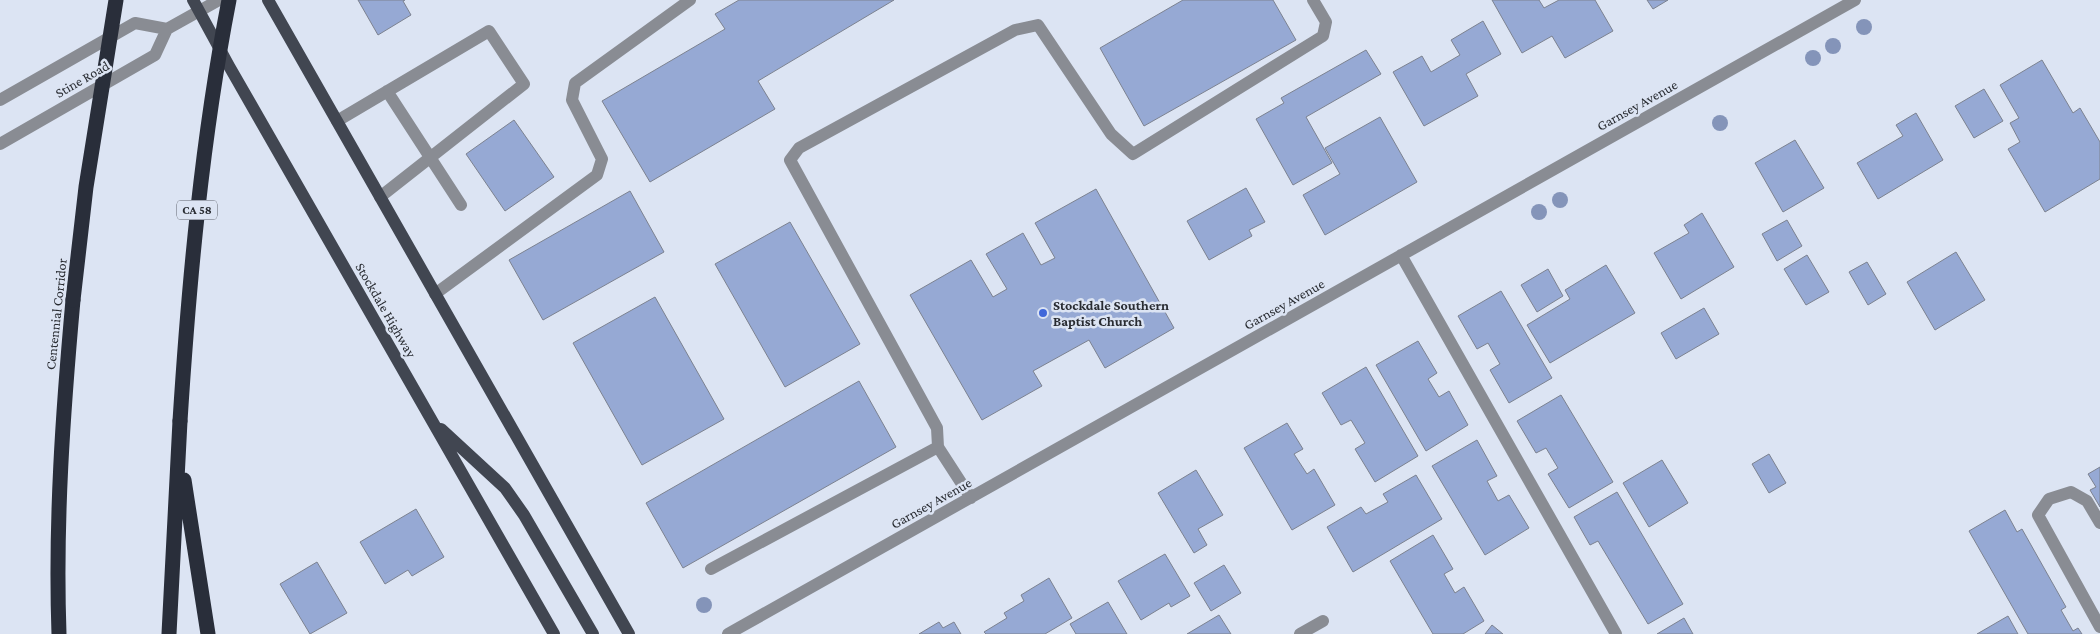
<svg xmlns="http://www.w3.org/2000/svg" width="2100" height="634" viewBox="0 0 2100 634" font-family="'Crimson Pro',serif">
  <rect width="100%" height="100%" fill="#dce4f3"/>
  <!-- building -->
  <path fill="#96a9d4" stroke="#7c8290" d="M358,0H405L403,1L411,15L378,35Z
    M739,0H894L758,81L775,109L650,182L602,101L725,29L715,14Z
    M1183,0H1273L1296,40L1144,126L1100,48Z
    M1492,0H1539L1544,8L1559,0H1595L1613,31L1565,58L1552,36L1522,53Z
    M1647,0H1668L1653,9Z
    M1483,21L1501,54L1466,74L1478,96L1424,126L1393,72L1422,56L1431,72L1460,55L1451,40Z
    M1366,50L1381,74L1306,117L1332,163L1293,185L1256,119L1284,103L1281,98Z
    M2042,60L2073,113L2080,108L2100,142V179L2045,212L2008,149L2020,142L2010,123L2019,118L2000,85Z
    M1984,89L2003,121L1974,138L1955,106Z
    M1916,113L1943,160L1878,199L1857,163L1903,136L1896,125Z
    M1380,117L1417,182L1325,235L1303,195L1340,174L1325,148Z
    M514,120L554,177L505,211L466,154Z
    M1795,140L1824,188L1783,212L1755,163Z
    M1246,188L1265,222L1249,230L1252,236L1209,260L1187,221Z
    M1096,189L1174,328L1105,368L1089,340L1033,371L1042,386L982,420L910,295L971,260L993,297L1007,289L986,254L1023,233L1041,265L1055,258L1035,223Z
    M630,191L664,252L543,320L509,260Z
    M1702,213L1734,267L1681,299L1654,253L1689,233L1684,225Z
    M1787,220L1802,246L1777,261L1762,234Z
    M790,222L860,344L785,387L715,264Z
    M1956,252L1985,300L1935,330L1907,282Z
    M1807,255L1829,292L1806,305L1784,269Z
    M1867,262L1886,294L1868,305L1849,272Z
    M1606,265L1635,313L1550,363L1527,325L1570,299L1565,290Z
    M1548,269L1563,296L1537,312L1521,285Z
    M1501,291L1552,378L1509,403L1490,370L1500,364L1488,343L1477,349L1458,316Z
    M655,297L724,419L642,465L573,343Z
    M1704,308L1719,334L1676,359L1661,333Z
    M1418,341L1437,373L1428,379L1439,397L1449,391L1468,425L1426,451L1376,365Z
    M1366,367L1418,456L1375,482L1355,449L1365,443L1351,420L1341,425L1322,393Z
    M859,381L896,447L683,568L646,503Z
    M1561,395L1613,482L1569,508L1548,474L1558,468L1546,448L1536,453L1517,421Z
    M1287,423L1303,449L1294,454L1307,474L1314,469L1335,505L1292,530L1244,448Z
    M1477,440L1497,476L1487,481L1498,501L1509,495L1529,528L1485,555L1432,466Z
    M1769,454L1786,483L1769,493L1752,464Z
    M1662,460L1688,503L1649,527L1623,483Z
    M2100,467V507L2090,490L2096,487L2088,474Z
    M1196,470L1223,515L1198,529L1207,545L1194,553L1158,493Z
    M1416,475L1442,519L1353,572L1327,527L1361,507L1366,514L1388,502L1383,494Z
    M1617,492L1683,604L1648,624L1598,541L1590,545L1574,517Z
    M416,509L444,557L412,576L408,570L385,584L360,542Z
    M2005,510L2017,532L2022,529L2066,607L2061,610L2073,631L2078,628L2082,634H2028L1969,531Z
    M1433,535L1453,569L1444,574L1455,593L1464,587L1484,621L1463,634H1433L1390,561Z
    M1165,554L1190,596L1171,607L1169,603L1141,620L1118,581Z
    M317,562L347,613L310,634L280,584Z
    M1224,565L1241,593L1211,611L1194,583Z
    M1049,578L1072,618L1045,634H986L984,632L1007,618L1004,613L1024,601L1021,595Z
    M1108,602L1127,634H1076L1070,624Z
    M1219,615L1231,634H1187Z
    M2008,616L2018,634H1977Z
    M1684,618L1693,634H1657Z
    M939,622L943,628L954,622L961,634H919Z
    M1492,625L1503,634H1485Z"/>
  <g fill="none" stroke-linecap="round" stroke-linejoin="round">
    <!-- minor -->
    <path stroke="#898c93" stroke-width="12" d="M387,91L461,205
      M0,100L135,23L167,29
      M337,121L489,31L524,84L380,197
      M0,144L155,55L167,29L219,0
      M1401,255L1616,634
      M435,294L597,175L602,159L572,100L575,83L690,0
      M938,447L971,498
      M2100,523L2087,501L2071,492L2049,499L2038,515L2100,627
      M711,569L938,447L937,428L790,160L799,148L1015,30L1038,25L1111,134L1133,154L1323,36L1326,22L1313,0
      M728,634L1855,0
      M1300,634L1323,621"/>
    <!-- major -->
    <path stroke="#414651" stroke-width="12" d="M193,0L229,66L554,634
      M268,0L629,634
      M441,429L505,488L524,515L593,634"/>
    <!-- highway -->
    <path stroke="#292e3a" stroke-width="15" d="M184,480L208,634
      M59,634C55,522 63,411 73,300
      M169,634L180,421"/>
    <!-- highway-bridge -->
    <path stroke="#292e3a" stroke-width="15" d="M73,300L86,187L116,0
      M180,421C189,280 202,139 229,0"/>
  </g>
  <!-- trees -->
  <g fill="#8494b9">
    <circle cx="1864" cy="27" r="8"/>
    <circle cx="1833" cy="46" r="8"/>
    <circle cx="1813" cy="58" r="8"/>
    <circle cx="1720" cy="123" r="8"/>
    <circle cx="1560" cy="200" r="8"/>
    <circle cx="1539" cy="212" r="8"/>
    <circle cx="704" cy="605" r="8"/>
  </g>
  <!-- markers -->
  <circle fill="#4168da" stroke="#dce4f3" stroke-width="2" cx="1043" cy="313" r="5"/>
  <g text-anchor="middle" stroke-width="5" stroke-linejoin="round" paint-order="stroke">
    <!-- shield labels -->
    <rect fill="#dce4f3" stroke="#5f636c" stroke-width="1" x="177" y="200.5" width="40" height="19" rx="4"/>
    <g font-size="12" font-weight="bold" fill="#292c32">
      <text x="197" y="214">CA 58</text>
    </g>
    <!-- street labels -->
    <g font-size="14" fill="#292c32" stroke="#dce4f3">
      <text transform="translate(82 79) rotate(-30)" y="5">Stine Road</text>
      <text transform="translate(1637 105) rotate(-29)" y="5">Garnsey Avenue</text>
      <text transform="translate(1284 304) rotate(-29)" y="5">Garnsey Avenue</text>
      <text transform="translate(386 310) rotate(60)" y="5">Stockdale Highway</text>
      <text transform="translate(56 314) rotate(-84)" y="5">Centennial Corridor</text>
      <text transform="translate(931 503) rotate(-29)" y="5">Garnsey Avenue</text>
    </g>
    <!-- poi labels -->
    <g font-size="14" font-weight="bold" fill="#292c32" stroke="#dce4f3" text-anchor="start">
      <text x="1053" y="310">Stockdale Southern<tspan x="1053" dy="16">Baptist Church</tspan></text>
    </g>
  </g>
</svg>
